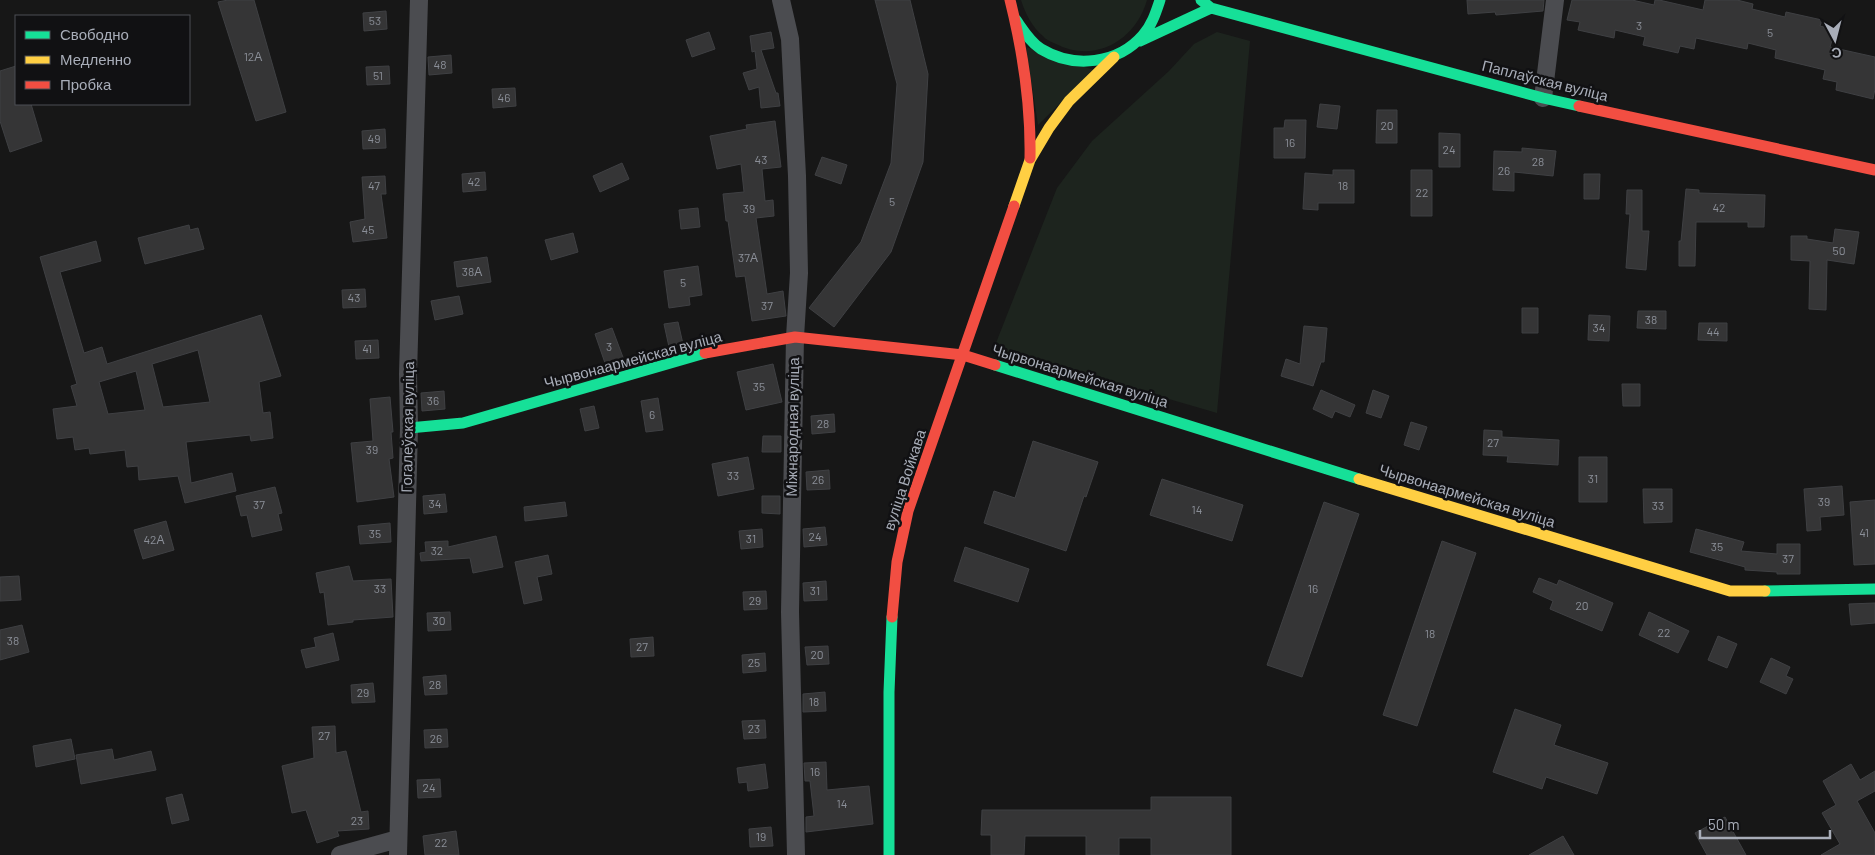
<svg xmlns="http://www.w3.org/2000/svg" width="1875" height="855" viewBox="0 0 1875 855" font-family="Barlow,sans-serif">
  <rect width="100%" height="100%" fill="#171717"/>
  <!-- green -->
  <path fill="#1d241e" d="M1021,0H1147C1136,40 1095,64 1056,44C1052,42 1046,40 1043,36C1032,27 1025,13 1021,0Z
    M1217,32L1250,41L1217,413L994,348L1057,188L1092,141L1169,71L1194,44Z
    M1026,47L1094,70L1038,125Z"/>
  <!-- building -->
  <path fill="#353536" stroke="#3f4043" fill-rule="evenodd" d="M228,0H254L286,112L256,121L218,2Z
    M875,0H910L928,74L923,162L891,252L834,327L809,308L861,242L891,163L897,84Z
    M1467,0H1544L1543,11L1496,15L1495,12L1468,14Z
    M1572,0H1632L1654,5L1655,0H1659L1703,10L1705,0H1737L1753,4L1752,9L1785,17L1786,12L1822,20L1820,26L1835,30L1830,47L1875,57V89L1873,99L1836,90L1837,82L1823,79L1825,70L1775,58L1776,50L1748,43L1747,49L1696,38L1694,49L1680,46L1678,53L1643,45L1645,37L1615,30L1614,38L1578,30L1580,22L1567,20Z
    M386,11L387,29L364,31L363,13Z
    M709,32L715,49L692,57L686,40Z
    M771,32L774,48L761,50L776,93H778L780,106L761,108L759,87L749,90L743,73L757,69L755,51L752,52L750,36Z
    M451,55L452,73L429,75L428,57Z
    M16,66V104H31L42,141L10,152L0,121V71Z
    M389,66L390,84L367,85L366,67Z
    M515,88L516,106L493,108L492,89Z
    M1320,104L1340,106L1337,129L1317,127Z
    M1377,110H1397V143H1376Z
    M1285,120H1306L1305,158H1274V128H1284Z
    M775,121L781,167L762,169L765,201L773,200L774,216L756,218L767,294L783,291L786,316L752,321L745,276L736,277L728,221H726L723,194L744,192L741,164L717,169L710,136L747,129L746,125Z
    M385,129L386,148L363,149L362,131Z
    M1439,133L1460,134V167H1439Z
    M1522,148L1556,151L1553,176L1514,172V191L1493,190L1494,151L1522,152Z
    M822,157L847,165L841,184L815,175Z
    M622,163L629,179L600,192L593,176Z
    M1333,170H1354V203H1318V210L1303,209L1305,173L1333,175Z
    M1411,170H1432V216H1411Z
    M485,172L486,190L463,192L462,174Z
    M1584,174H1600L1599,199H1584Z
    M385,176L386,194H381L387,238L353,242L350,222L365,219L362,177Z
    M1686,189L1699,190V193L1765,195L1764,227H1748V222H1696L1695,266H1679V241H1681Z
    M1627,190H1642V231H1649L1646,270L1626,268L1630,214H1626Z
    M698,208L700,227L681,229L679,210Z
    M189,225L190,230L198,228L204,249L145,264L138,238Z
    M1835,229L1859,232L1854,264L1827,260L1826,310L1809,309L1810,261L1791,260V236H1807V239L1833,243Z
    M573,233L578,252L551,260L545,240Z
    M96,241L101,261L60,272L84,353L102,347L107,364L261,315L281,376L259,382L263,413L270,412L273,438L251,441L250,435L186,442L191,483L232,473L236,491L185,503L178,476L139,480L138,466L127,467L125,450L90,454L89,448L75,450L73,437L57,439L53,409L77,406L71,386L77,384L40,257ZM198,350L210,402L163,407L152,364ZM136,371L145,410L108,414L99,382Z
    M487,257L491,282L457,287L454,262Z
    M698,266L702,295L689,297L690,305L669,308L664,271Z
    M365,289L366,307L343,308L342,290Z
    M459,296L463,314L435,320L431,301Z
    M1522,308H1538V333H1522Z
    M1638,311H1666V329L1637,328Z
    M1589,315L1610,316L1609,341L1588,340Z
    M678,322L683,344L669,347L664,324Z
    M1699,323H1727V341L1698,340Z
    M1304,326L1327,328L1324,362H1321L1313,386L1281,376L1286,359L1300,364Z
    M612,328L624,360L606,366L595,334Z
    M378,340L379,358L356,359L355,341Z
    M773,364L782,402L746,410L737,372Z
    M1622,384H1640V406H1623Z
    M1321,390L1355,405L1350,417L1335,411L1332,418L1313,409Z
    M1373,390L1389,396L1381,418L1366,413Z
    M444,391L445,409L422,411L421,393Z
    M390,397L393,432H391L393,458L389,459L394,497L357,502L351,443L373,441L370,399Z
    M658,398L663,430L646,432L641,401Z
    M594,406L599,428L585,431L580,409Z
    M834,414L835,432L812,434L811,416Z
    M1411,422L1427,427L1419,450L1404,445Z
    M1484,430L1502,431V437L1559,440L1558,465L1507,462L1508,456L1483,455Z
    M763,436H781V452H762Z
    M1033,441L1098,462L1086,497L1084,496L1066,551L984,523L994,491L1015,498Z
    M748,457L754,489L718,496L712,464Z
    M1579,457H1607V502H1579Z
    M829,470L830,489L807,490L806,472Z
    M1162,479L1243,505L1232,541L1150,515Z
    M1842,486L1844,515L1820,517L1821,530L1807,531L1804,489Z
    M275,487L282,513L278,514L282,530L252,537L247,515L241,516L236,496Z
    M1643,489H1672V522L1644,523Z
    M445,494L447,512L424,514L423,496Z
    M762,496H780V514L762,513Z
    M1875,500V564L1854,565L1850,502Z
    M565,502L567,516L525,521L524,507Z
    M1324,502L1359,514L1302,677L1267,665Z
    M166,521L174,550L143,559L134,530Z
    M390,523L391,542L360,544L358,526Z
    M825,527L827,545L804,547L803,529Z
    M762,529L763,547L741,549L739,531Z
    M1696,529L1744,542L1741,551L1777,554V544H1800V574H1777V572L1745,570V567L1690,552Z
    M496,536L503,567L473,573L470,558L421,561L420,553L426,552L425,542L448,541V547Z
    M1442,541L1476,553L1417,726L1383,715Z
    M965,547L1029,569L1018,602L954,581Z
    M548,555L552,574L537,577L542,600L524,604L515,562Z
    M349,566L353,581L391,579L393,617L353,620V622L328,625L324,592L320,593L316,573Z
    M19,576L21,600L0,601V577Z
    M1539,578L1557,585L1559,580L1613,603L1602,631L1550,609L1553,601L1533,592Z
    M826,581L827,600L804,601L803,583Z
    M766,591L767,609L744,610L743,592Z
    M1875,603V623L1851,625L1849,604Z
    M450,612L451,630L428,631L427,613Z
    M1649,612L1689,631L1678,653L1639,635Z
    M22,625L29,652L0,660V630Z
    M333,633L339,660L306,668L301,650L316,647L314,638Z
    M1718,636L1737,644L1727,668L1708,660Z
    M653,637L654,656L631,657L630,639Z
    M828,646L829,664L807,665L805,647Z
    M765,653L766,671L743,673L742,655Z
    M1771,658L1790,667L1786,676L1793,679L1786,694L1760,682Z
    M446,675L447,694L425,695L423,677Z
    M373,683L375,702L352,703L351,685Z
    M825,692L826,711L803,712V694Z
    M1515,709L1561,725L1554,745L1608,763L1597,794L1546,777L1542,789L1493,772Z
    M765,720L766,738L744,739L742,721Z
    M335,726L336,753L346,751L361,812L368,811L369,829L337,831L339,836L317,843L306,810L292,813L282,766L314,758L312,727Z
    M447,729L448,747L425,748L424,730Z
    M71,739L75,759L36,767L33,746Z
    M112,749L114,760L151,751L156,770L81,784L76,755Z
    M826,762L827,790L869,786L873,824L806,832V817L814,816L810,781H805L804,763Z
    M765,764L768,788L748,791L747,782L739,783L737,768Z
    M1851,764L1860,780L1875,771V791L1857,801L1875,833V855H1821L1840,844L1822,813L1836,805L1823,781Z
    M440,779L441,797L418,798L417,780Z
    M182,794L189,820L172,824L166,798Z
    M1151,797H1231V855H1151V838H1119V855H1086V836H1025L1024,855H991V835H981L982,810H1151Z
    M1725,817L1746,855H1707L1695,833Z
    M771,827L773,846L750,847L749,829Z
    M456,831L459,855H425L423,836Z
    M1563,836L1574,855H1529Z"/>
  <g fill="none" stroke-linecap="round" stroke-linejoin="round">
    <!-- street -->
    <path stroke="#4b4c50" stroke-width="18" d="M781,0L790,39L797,176L799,273L795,337L790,612L796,855
      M1543,98L1555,0
      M340,855L398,839
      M398,855L409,428L408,374L419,0"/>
    <!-- fast -->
    <path stroke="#16e098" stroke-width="11" d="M1201,0L1211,8L1543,98L1579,106
      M1016,20C1023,30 1030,42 1041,49C1074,69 1118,64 1143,35C1152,25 1156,12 1160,0
      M1140,41L1211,8
      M995,365L1359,479
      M409,428L463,423L705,353
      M1765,591L1875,589
      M889,855V692L892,617"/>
    <!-- slow -->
    <path stroke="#ffcf43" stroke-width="11" d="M1014,206L1030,160L1049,128L1069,101L1114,57
      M1359,479L1730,591H1765"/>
    <!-- jam -->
    <path stroke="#f24e42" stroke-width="11" d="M1010,0C1023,52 1031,104 1030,158
      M1579,106L1875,170
      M705,353L795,337L963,355L995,365
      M892,617L897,562L908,511L1014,206"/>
  </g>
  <g text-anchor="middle" stroke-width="5" stroke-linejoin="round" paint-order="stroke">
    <!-- number labels -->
    <g font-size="12" fill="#8b8f98">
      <text x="375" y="25">53</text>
      <text x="1639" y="30">3</text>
      <text x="1770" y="37">5</text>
      <text x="253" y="61">12А</text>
      <text x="440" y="69">48</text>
      <text x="378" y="80">51</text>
      <text x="504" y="102">46</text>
      <text x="1387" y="130">20</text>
      <text x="374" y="143">49</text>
      <text x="1290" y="147">16</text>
      <text x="1449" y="154">24</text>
      <text x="761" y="164">43</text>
      <text x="1538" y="166">28</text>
      <text x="1504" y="175">26</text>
      <text x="474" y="186">42</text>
      <text x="374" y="190">47</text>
      <text x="1343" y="190">18</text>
      <text x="1422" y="197">22</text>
      <text x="892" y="206">5</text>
      <text x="1719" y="212">42</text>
      <text x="749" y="213">39</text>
      <text x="368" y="234">45</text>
      <text x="1839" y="255">50</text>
      <text x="748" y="262">37А</text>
      <text x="472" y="276">38А</text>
      <text x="683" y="287">5</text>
      <text x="354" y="302">43</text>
      <text x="767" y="310">37</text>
      <text x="1651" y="324">38</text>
      <text x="1599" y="332">34</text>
      <text x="1713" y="336">44</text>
      <text x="609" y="351">3</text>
      <text x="367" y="353">41</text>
      <text x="759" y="391">35</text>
      <text x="433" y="405">36</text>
      <text x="652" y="419">6</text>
      <text x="823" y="428">28</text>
      <text x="1493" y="447">27</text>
      <text x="372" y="454">39</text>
      <text x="733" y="480">33</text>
      <text x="1593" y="483">31</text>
      <text x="818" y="484">26</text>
      <text x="1824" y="506">39</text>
      <text x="435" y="508">34</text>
      <text x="259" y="509">37</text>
      <text x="1658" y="510">33</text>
      <text x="1197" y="514">14</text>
      <text x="1864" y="537">41</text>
      <text x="375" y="538">35</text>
      <text x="815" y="541">24</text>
      <text x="751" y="543">31</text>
      <text x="154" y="544">42А</text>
      <text x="1717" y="551">35</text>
      <text x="437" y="555">32</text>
      <text x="1788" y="563">37</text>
      <text x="380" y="593">33</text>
      <text x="1313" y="593">16</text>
      <text x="815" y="595">31</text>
      <text x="755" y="605">29</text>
      <text x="1582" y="610">20</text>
      <text x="439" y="625">30</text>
      <text x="1664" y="637">22</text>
      <text x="1430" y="638">18</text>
      <text x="13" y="645">38</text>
      <text x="642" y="651">27</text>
      <text x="817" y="659">20</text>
      <text x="754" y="667">25</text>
      <text x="435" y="689">28</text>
      <text x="363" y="697">29</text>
      <text x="814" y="706">18</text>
      <text x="754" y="733">23</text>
      <text x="324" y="740">27</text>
      <text x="436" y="743">26</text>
      <text x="815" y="776">16</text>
      <text x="429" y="792">24</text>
      <text x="842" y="808">14</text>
      <text x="357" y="825">23</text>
      <text x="761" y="841">19</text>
      <text x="441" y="847">22</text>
    </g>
    <!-- street labels -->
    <g font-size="15" fill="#a8adb8" stroke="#111113">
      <text transform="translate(1545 81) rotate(14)" y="5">Паплаўская вуліца</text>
      <text transform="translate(633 360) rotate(-15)" y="5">Чырвонаармейская вуліца</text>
      <text transform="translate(1080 376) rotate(17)" y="5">Чырвонаармейская вуліца</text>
      <text transform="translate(408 427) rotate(-89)" y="5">Гогалеўская вуліца</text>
      <text transform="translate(793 427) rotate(-89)" y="5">Міжнародная вуліца</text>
      <text transform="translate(905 480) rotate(-72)" y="5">вуліца Войкава</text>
      <text transform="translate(1467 496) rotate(17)" y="5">Чырвонаармейская вуліца</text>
    </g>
  </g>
  <!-- legend -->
  <rect x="15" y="15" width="175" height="90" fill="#111113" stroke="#4d4f55"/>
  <rect x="25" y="31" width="25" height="8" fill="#16e098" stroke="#4d4f55"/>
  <text x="60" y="40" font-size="15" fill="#a8adb8">Свободно</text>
  <rect x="25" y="56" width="25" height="8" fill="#ffcf43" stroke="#4d4f55"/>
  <text x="60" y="65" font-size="15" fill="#a8adb8">Медленно</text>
  <rect x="25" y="81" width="25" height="8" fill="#f24e42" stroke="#4d4f55"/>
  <text x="60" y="90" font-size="15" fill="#a8adb8">Пробка</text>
  <!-- north arrow -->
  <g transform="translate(1835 40) rotate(173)" stroke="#111113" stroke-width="4" paint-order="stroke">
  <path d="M0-4L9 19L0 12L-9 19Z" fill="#a8adb8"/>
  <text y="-8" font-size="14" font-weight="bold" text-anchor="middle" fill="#a8adb8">С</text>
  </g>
  <!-- scale -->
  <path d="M1700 830v8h130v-8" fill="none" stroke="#a8adb8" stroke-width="2.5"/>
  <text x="1708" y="830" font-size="15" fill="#a8adb8" stroke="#111113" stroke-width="4" paint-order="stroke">50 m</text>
</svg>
